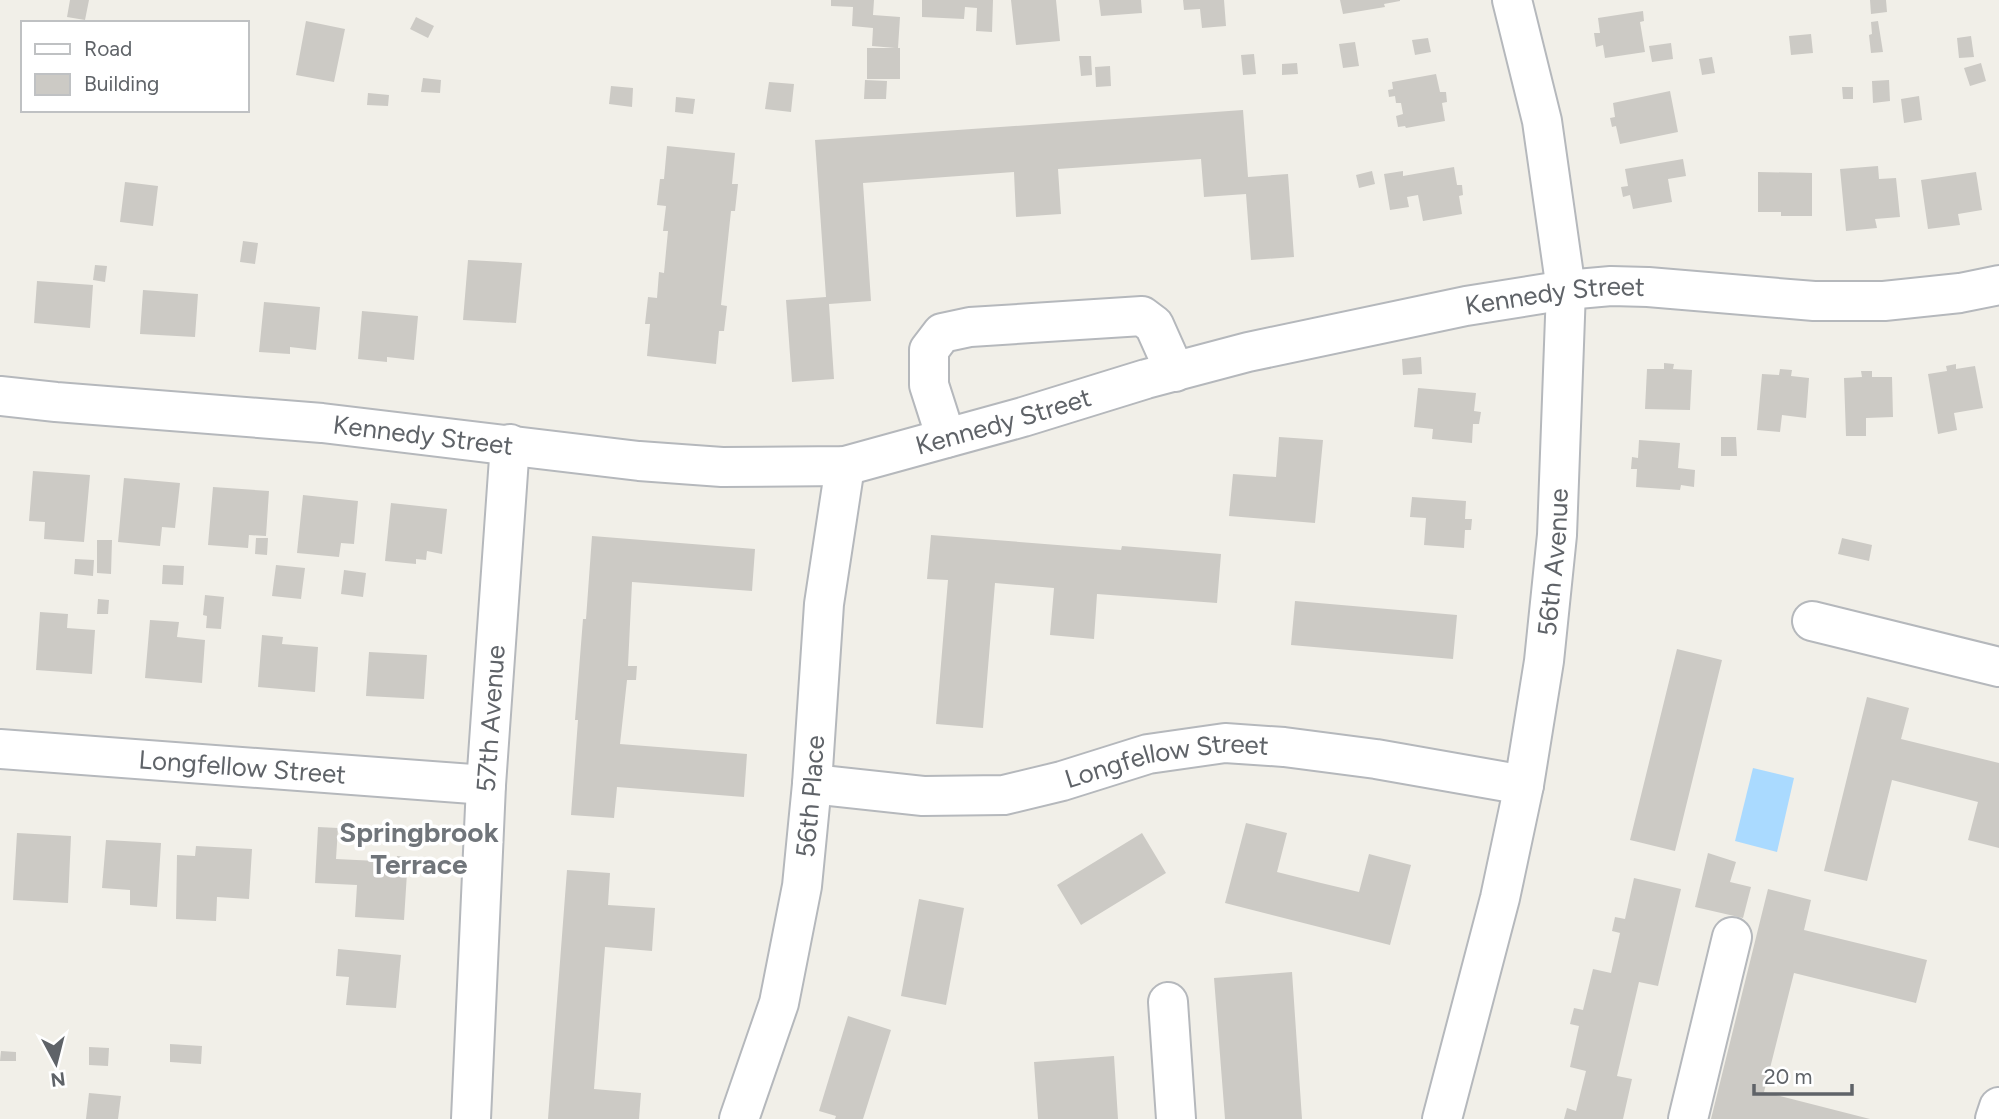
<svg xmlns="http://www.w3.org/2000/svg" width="1999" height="1119" viewBox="0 0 1999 1119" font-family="Figtree,sans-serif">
  <rect width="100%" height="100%" fill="#f1efe8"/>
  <!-- water -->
  <path fill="#aadaff" d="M1753,768L1794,778L1777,852L1735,841Z"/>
  <!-- building -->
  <path fill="#cccac5" d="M70,0H89L85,20L67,17Z
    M831,0H874L873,15L900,17L898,48H900V79H867V48H895L872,46L873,28L852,26L853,7L831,6Z
    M922,0H993L992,32L976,31L977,8L965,7L964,19L922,17Z
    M1011,0H1056L1060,41L1016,45Z
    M1099,0H1141L1142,13L1101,16Z
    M1183,0H1224L1226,26L1202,28L1200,9L1184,10Z
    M1340,0H1400V1L1384,4L1385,7L1343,14Z
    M1870,0H1886L1887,12L1871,14Z
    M1643,11L1644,21L1640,22L1645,52L1605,58L1603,45L1596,47L1594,33H1600L1598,18Z
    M416,17L434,26L428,38L410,29Z
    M306,21L345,29L334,82L296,75Z
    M1878,21L1883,52L1871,53L1869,35L1872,34L1871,22Z
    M1811,34L1813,53L1791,55L1789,36Z
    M1971,36L1974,57L1959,58L1957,38Z
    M1428,38L1431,52L1415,55L1412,40Z
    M1355,42L1359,66L1343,68L1339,44Z
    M1671,43L1673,59L1652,62L1649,46Z
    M1254,54L1256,74L1243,75L1241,55Z
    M1079,56H1091L1092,75L1081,76Z
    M1712,57L1715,73L1702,75L1699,59Z
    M1297,63L1298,74L1282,75V64Z
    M1981,63L1986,81L1970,86L1964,68Z
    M1110,66L1111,86L1096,87L1095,67Z
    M1436,74L1440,92H1446L1447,102L1442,103L1445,121L1406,128L1405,126L1398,127L1396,116L1403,114L1401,103H1396L1395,96L1389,97L1388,90L1393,89L1392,82Z
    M423,78L441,80L440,93L421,92Z
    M865,80L887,81L886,99H864Z
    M1889,80L1890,101L1873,103L1872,81Z
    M769,82L794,84L791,112L765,109Z
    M611,86L633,88L632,107L609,104Z
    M1842,87H1853V99H1843Z
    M1670,91L1678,132L1620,144L1616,126L1612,127L1610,118L1615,117L1613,103Z
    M368,93L389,95L388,106L367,105Z
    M1919,96L1922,120L1904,123L1901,99Z
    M676,97L695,99L693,114L675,112Z
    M1243,110L1248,177L1288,174L1294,257L1251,260L1246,194L1204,197L1201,159L1058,169L1061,214L1016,217L1014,172L863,183L871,301L829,304L834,379L792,382L786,300L826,297L815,140Z
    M667,146L735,153L732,184H738L735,211H731L721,305L727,306L724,331H719L716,364L647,356L650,324H645L648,297L657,298L659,272L664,273L668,231H663L666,206L657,205L660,179H664Z
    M1683,159L1686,176L1668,179L1672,202L1633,209L1630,195L1623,197L1621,187L1628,186L1625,169Z
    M1878,166L1879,179L1896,178L1900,217L1875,219L1877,228L1846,231L1840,169Z
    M1454,167L1457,185H1462L1463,195L1459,196L1462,214L1423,221L1418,195L1407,197L1409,207L1390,210L1384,174L1403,171V176Z
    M1372,171L1375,184L1359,188L1356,175Z
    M1758,172L1812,173V216H1781V212H1758Z
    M1976,172L1982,210L1958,214L1960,225L1928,229L1921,180Z
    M125,182L158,186L153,226L120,222Z
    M243,241L258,243L255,264L240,262Z
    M468,260L522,263L516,323L463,320Z
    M95,265L107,266L105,282L93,280Z
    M37,281L93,285L90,328L34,323Z
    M143,290L198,294L195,337L140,334Z
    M264,302L320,307L316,350L290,347V354L259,352Z
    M362,311L418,316L414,360L387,357V362L358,359Z
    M1421,357L1422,374L1403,375L1402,359Z
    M1664,363L1674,364L1673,369L1692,370L1690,410L1645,409L1647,369H1664Z
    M1956,364V369L1975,366L1983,408L1954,413L1957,430L1938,434L1928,374L1947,371L1946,366Z
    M1780,369L1792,370L1791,376L1809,378L1806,418L1782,415L1780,432L1757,430L1762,374L1779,375Z
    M1861,371H1872V377H1892L1893,417L1866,418V436H1846L1844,378L1862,377Z
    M1418,388L1476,393L1474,411L1481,412L1479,424H1473L1472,443L1432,439L1433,429L1414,427Z
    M1279,437L1323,440L1315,523L1229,516L1233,474L1276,477Z
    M1721,437H1736L1737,456H1721Z
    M1639,440L1680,443L1678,468L1695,470L1694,487L1681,485L1680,490L1636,487L1637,469H1631L1632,457L1638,458Z
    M33,471L90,475L84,542L44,539L45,522L29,521Z
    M124,478L180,483L175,528L162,527L160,546L118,542Z
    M213,487L269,491L266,536L249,535L248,548L208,545Z
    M303,495L358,501L354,544L341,543L339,557L297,553Z
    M1412,497L1466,501L1465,519H1472L1471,530H1465L1464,548L1424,545L1426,518L1410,517Z
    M391,503L447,509L442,554L427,551L426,560L416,559V564L385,561Z
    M931,535L1121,550L1122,546L1221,554L1217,603L1097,594L1094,639L1050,635L1054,588L995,583L983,728L936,724L948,580L927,579Z
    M592,536L755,549L752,591L632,582L628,666H637L636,680H627L620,744L747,754L744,797L617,787L614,818L571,815L578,720H575L583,619H586Z
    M256,538H268L267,555L255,554Z
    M1842,538L1872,545L1869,561L1838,554Z
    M97,540H112L111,574L97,573Z
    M75,559L94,560L93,576L74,574Z
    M163,565L184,566L183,585L162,584Z
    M276,565L305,568L301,599L272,596Z
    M344,570L366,573L363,597L341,594Z
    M205,595L224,597L221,629L206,628L207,616L203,615Z
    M98,599L109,600L108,614H97Z
    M1295,601L1457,615L1453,659L1291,645Z
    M40,612L68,614L67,628L95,630L92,674L36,670Z
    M150,620L179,622L177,637L205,640L202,683L145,678Z
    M262,635L283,637L282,644L318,647L315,692L258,687Z
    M1677,649L1722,660L1675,851L1630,840Z
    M369,652L427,655L424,699L366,696Z
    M1867,697L1909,708L1901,739L1999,763V848L1968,840L1978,802L1892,780L1867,881L1824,871Z
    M1246,823L1287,833L1277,872L1321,883L1359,892L1369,854L1411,865L1390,945L1225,903Z
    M318,827L338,828L336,859L397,862V856L408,857L404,920L355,917L357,885L315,883Z
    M17,833L71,836L68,903L13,900Z
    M1142,833L1166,873L1081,925L1057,885Z
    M106,840L161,843L157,907L130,905V890L102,888Z
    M196,846L252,849L249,899L217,897L216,921L176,919L177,855L195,856Z
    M1708,853L1736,862L1730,882L1751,887L1743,918L1695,907Z
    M567,870L610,873L608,905L655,908L652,951L605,947L594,1089L641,1093L639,1119H548Z
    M1634,878L1681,889L1658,986L1639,982L1617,1076L1632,1079L1623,1119H1564L1567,1108L1576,1111L1586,1071L1570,1067L1579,1026L1570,1024L1574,1008L1583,1010L1593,969L1611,973L1620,933L1612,931L1615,917L1625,919Z
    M1768,889L1811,900L1804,930L1927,960L1916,1003L1794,973L1764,1092L1870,1119H1711Z
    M919,899L964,908L946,1005L901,996Z
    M338,949L401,955L396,1008L346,1005L349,977L336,976Z
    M1292,972L1302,1119H1225L1214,978Z
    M848,1016L891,1030L863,1119H835L836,1116L819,1111Z
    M170,1044L202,1046L201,1064L170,1062Z
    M89,1047L109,1048L108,1066L89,1065Z
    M1,1051L16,1052V1061H0Z
    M1114,1056L1118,1119H1038L1034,1062Z
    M89,1093L121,1096L118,1119H86Z"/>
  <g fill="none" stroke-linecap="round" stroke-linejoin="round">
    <defs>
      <g id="minor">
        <path id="s1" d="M0,396L56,402L322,423L639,461L722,467L845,466L1023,417L1146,379L1248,352L1466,306L1566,290L1611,286L1648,287L1814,301H1884L1960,293L1999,285"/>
        <path d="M946,438L929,385V350L942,333L970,327L1142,316L1154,325L1175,372"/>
        <path d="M1812,621L1999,667"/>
        <path id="s2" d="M0,749L486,785"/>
        <path id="s3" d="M812,784L923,796L1004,795L1062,781L1148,754L1225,743L1284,747L1376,759L1524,785"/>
        <path d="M1168,1002L1176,1119"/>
        <path id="s4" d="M471,1119L486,785L510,444"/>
        <path id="s5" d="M739,1119L779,1003L802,886L812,784L824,604L845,466"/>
        <path id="s6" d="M1442,1119L1500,898L1524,785L1544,661L1557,535L1566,290L1542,121L1512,0"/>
        <path d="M1688,1119L1732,937"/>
        <path d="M1995,1119L1999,1107"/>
      </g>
    </defs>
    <!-- minor casing -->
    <use href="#minor" stroke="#b5b8bc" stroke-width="42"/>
    <!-- minor -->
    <use href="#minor" stroke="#fff" stroke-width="38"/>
  </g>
  <g text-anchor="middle" stroke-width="7" stroke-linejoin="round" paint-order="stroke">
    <!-- street labels -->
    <g font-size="26" fill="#5f6368" stroke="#fff">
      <text dy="9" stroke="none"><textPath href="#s1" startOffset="1580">Kennedy Street</textPath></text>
      <text dy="9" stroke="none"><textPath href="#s1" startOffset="1013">Kennedy Street</textPath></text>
      <text dy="9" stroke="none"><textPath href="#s1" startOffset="425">Kennedy Street</textPath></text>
      <text dy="9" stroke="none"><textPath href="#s6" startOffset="569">56th Avenue</textPath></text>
      <text dy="9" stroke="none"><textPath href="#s4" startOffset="401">57th Avenue</textPath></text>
      <text dy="9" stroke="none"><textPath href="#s3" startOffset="360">Longfellow Street</textPath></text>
      <text dy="9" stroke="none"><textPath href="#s2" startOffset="243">Longfellow Street</textPath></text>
      <text dy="9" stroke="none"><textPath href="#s5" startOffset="332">56th Place</textPath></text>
    </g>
    <!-- neighbourhood labels -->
    <g font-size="28" font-weight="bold" fill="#70757a" stroke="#fff">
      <text x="419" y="842">Springbrook<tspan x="419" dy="32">Terrace</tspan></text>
    </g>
  </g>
  <!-- legend -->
  <rect x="21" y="21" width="228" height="91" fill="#ffffff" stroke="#bfc1c3" stroke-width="2"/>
  <rect x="35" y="44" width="35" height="10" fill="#ffffff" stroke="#bfc1c3" stroke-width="2"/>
  <text x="84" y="56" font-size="21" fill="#5f6368">Road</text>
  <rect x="35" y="74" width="35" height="21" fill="#cccac5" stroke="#bfc1c3" stroke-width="2"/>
  <text x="84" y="91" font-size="21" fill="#5f6368">Building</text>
  <!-- north arrow -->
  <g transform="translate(56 1063) rotate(173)" stroke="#ffffff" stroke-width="5" paint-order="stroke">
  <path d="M0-5L12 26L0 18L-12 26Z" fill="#5f6368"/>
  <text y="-10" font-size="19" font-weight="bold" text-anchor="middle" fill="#5f6368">N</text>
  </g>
  <!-- scale -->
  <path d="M1754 1084v10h98v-10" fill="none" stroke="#5f6368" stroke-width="3.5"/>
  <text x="1764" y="1084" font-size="21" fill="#5f6368" stroke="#ffffff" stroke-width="5" paint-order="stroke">20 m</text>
</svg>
